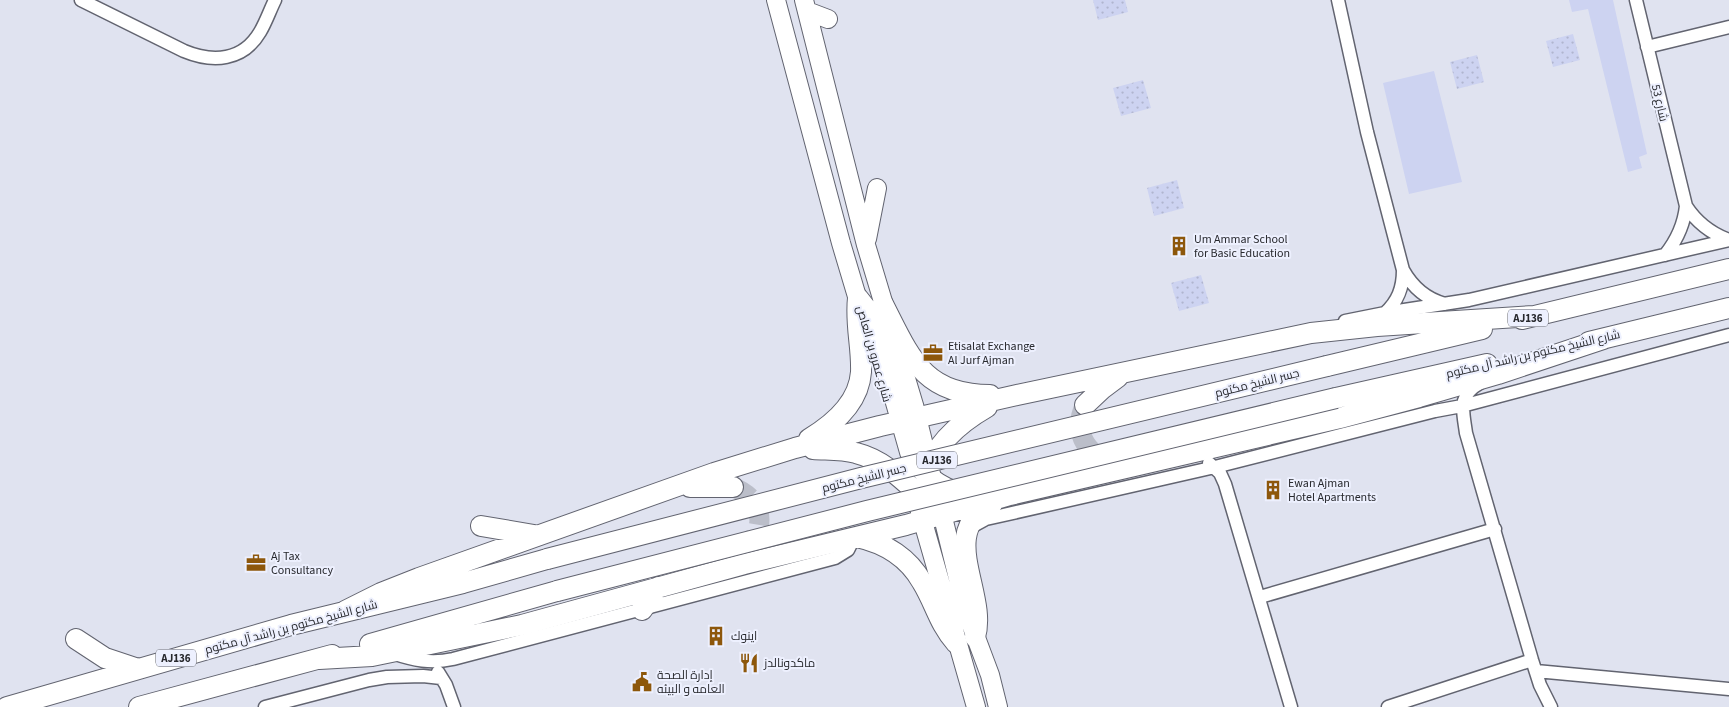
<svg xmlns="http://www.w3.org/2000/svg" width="1729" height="707" viewBox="0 0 1729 707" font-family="'Source Sans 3',Cairo,sans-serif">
  <defs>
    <pattern id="grass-dots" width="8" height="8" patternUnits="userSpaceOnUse" patternTransform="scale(1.25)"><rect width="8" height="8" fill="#cdd3f1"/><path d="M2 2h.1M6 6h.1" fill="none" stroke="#b0b5cf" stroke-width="1.8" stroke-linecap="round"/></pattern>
  </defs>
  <rect width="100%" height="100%" fill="#e0e3f0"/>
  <!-- grass -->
  <path fill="url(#grass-dots)" d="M1093,0H1125L1128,12L1098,20Z
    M1573,34L1580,60L1553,67L1546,41Z
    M1477,55L1484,82L1457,89L1450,62Z
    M1143,80L1151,108L1121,116L1113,88Z
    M1177,180L1184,208L1154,216L1147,188Z
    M1201,275L1209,303L1179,311L1171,283Z"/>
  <!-- park -->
  <path fill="#cdd3f1" d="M1569,0H1613L1647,154L1639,157L1642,168L1628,172L1588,9L1572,12Z
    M1434,71L1462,182L1409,194L1383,83Z"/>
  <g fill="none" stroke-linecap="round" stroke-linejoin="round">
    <!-- primary-tunnel -->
    <path stroke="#bbbec9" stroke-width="20" stroke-dasharray="20 10" stroke-linecap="butt" d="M1085,405C1074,428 1082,450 1106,460
      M733,487C761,498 768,524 748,546"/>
    <defs>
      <path id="street" d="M81,0L184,51C213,63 243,61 260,32C266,22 270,10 275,0
        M1338,0L1367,132L1403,270C1403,288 1398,301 1385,313
        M1636,0L1686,206C1697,223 1710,233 1729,240
        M1647,47L1729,27
        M1665,255C1677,240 1684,225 1686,206
        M1403,270C1413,288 1426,299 1445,304
        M1345,321L1385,313L1469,300L1729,240
        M1480,383C1457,396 1463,410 1466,433L1532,660L1540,685L1551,707
        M1209,463L1220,473L1225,484L1291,707
        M975,525L986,519L1215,467L1435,411L1462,406L1729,335
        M1260,597L1495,529
        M392,653C413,660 431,664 453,659L835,558L848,550L855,536
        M1536,671L1729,689
        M438,672L446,685L454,707
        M265,707L369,680L387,677L423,676L441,678
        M1388,707L1532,660"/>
      <path id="secondary" d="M776,0L841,243L861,310
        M804,0L866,245L914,405L931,474
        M807,11L828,19
        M867,239L877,188
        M913,487L976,707
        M939,501L966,611L990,675L998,707"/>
      <path id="primary" d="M858,298L869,312L874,325L910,452C921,474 939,488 963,494
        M883,304C910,357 923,395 990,395
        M1522,319L1729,269
        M1589,342L1729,308
        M1327,366L1482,329
        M1336,398L1487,364
        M1085,405L1102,389L1118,377
        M809,439C834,424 859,403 861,372C862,347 855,324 858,298
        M813,449C827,450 842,449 856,453C888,461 909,487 933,507
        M927,473C935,443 961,422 987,407
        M690,487H733
        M481,526L534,535
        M857,537C884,543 908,557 922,582C935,603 939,624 956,643
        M642,610L658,587
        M345,611L381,593L419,578L714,473L795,448L880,426L1017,395L1311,333L1377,326L1534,316
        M975,637C988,593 936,532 992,504
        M76,639L105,658L138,669
        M370,644L557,591
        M319,659L372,656L522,625L744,564L906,525L1010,495L1340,418L1419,397L1498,374L1603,339
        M7,707L291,625L463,583L547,559
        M139,707L332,655"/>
    </defs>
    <!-- street casing -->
    <use href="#street" stroke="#626470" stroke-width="15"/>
    <!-- secondary casing -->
    <use href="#secondary" stroke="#626470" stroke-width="20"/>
    <!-- primary casing -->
    <use href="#primary" stroke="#626470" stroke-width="22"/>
    <!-- street -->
    <use href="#street" stroke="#fff" stroke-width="12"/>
    <!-- secondary -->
    <use href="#secondary" stroke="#fff" stroke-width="18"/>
    <!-- primary -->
    <use href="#primary" stroke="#fff" stroke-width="20"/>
    <defs>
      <path id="primary-bridge" d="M547,559L861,478L1327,366
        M557,591L867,511L1336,398"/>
    </defs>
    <!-- primary-bridge casing -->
    <use href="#primary-bridge" stroke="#626470" stroke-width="22" stroke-linecap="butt"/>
    <!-- primary-bridge -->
    <use href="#primary-bridge" stroke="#fff" stroke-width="20"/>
  </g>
  <!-- icons -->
  <defs>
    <symbol id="building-bare" viewBox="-9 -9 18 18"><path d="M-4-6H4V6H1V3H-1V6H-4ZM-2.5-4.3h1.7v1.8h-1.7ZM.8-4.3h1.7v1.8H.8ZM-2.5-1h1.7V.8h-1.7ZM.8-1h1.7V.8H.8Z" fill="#8d570b" stroke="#edf0fe" stroke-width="2.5" paint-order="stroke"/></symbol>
    <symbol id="office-bare" viewBox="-9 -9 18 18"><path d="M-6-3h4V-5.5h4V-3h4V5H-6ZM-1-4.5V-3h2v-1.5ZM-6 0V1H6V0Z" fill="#8d570b" stroke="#edf0fe" stroke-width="2.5" paint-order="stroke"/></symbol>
    <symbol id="restaurant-bare" viewBox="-9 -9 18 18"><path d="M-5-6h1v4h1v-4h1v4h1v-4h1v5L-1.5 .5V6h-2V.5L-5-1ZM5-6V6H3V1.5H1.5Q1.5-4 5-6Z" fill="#8d570b" stroke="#edf0fe" stroke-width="2.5" paint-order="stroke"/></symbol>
    <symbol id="civic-bare" viewBox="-9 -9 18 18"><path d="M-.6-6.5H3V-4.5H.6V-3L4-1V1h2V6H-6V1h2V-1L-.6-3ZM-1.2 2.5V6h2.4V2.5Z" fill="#8d570b" stroke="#edf0fe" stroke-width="2.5" paint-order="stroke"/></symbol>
  </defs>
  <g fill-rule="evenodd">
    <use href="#building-bare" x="1165" y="232" width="28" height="28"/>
    <use href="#office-bare" x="919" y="339" width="28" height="28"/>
    <use href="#building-bare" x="1259" y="476" width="28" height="28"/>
    <use href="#office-bare" x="242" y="549" width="28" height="28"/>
    <use href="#building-bare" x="702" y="622" width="28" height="28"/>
    <use href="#restaurant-bare" x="735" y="649" width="28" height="28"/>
    <use href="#civic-bare" x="628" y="668" width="28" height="28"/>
  </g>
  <g text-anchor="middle" stroke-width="4" stroke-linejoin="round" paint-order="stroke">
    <!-- shield labels -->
    <g fill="#edf0fe" stroke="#63656c" stroke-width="1">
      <rect x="1508" y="309.5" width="40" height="17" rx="4"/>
      <rect x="917" y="451.5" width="40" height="17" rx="4"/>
      <rect x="156" y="649.5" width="40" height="17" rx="4"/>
    </g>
    <g font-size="11" font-weight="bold" fill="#28292e">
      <text x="1528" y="322">AJ136</text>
      <text x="937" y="464">AJ136</text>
      <text x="176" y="662">AJ136</text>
    </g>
    <!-- street labels -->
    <g font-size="12" fill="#28292e" stroke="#edf0fe">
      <text transform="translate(1660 103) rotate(77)" y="4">شارع 53</text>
      <text transform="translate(874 354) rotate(74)" y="4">شارع عمرو بن العاص</text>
      <text transform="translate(1533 354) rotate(-13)" y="4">شارع الشيخ مكتوم بن راشد آل مكتوم</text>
      <text transform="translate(1257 383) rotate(-14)" y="4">جسر الشيخ مكتوم</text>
      <text transform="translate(864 478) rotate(-14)" y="4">جسر الشيخ مكتوم</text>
      <text transform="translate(291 627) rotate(-15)" y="4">شارع الشيخ مكتوم بن راشد آل مكتوم</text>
    </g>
    <!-- poi labels -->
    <g font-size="12" fill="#28292e" stroke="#edf0fe" text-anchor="start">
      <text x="1194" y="243">Um Ammar School<tspan x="1194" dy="14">for Basic Education</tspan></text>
      <text x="948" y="350">Etisalat Exchange<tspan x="948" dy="14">Al Jurf Ajman</tspan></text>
      <text x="1288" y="487">Ewan Ajman<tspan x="1288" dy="14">Hotel Apartments</tspan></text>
      <text x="271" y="560">Aj Tax<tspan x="271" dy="14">Consultancy</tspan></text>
      <text x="731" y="640">اينوك</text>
      <text x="764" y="667">ماكدونالدز</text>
      <text x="657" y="679">إدارة الصحة<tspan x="657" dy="14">العامه و البيئه</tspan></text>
    </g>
  </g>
</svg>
